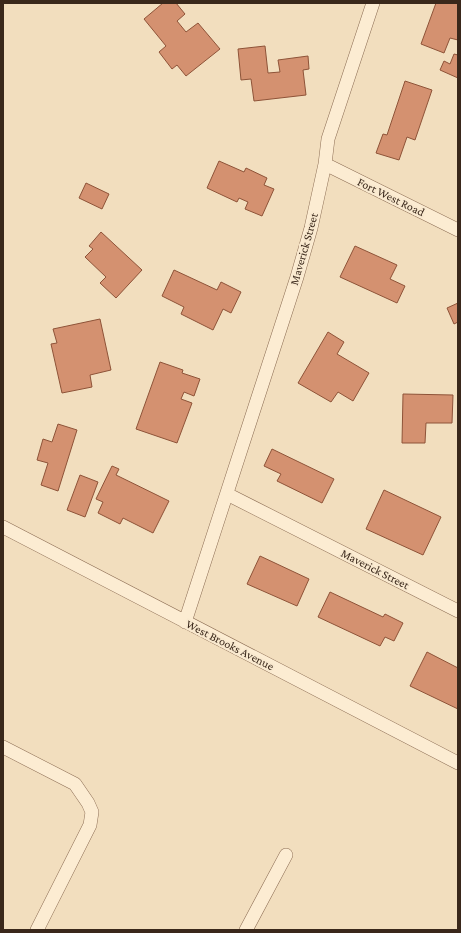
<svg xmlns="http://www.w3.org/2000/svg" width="461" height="933" viewBox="0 0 461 933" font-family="'Crimson Pro',serif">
  <rect width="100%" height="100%" fill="#f2debe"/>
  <!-- building -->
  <path fill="#d49170" stroke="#8e5338" d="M163,3H176L185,14L177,21L186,32L198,23L220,49L186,76L177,65L172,69L159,52L166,46L144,19Z
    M436,3H458V40L450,38L444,53L421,44Z
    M265,46L268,73L280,72L278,60L308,56L309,69L303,70L306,95L254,101L251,79L241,80L238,49Z
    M454,54L458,55V78L440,70L444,61L450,64Z
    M405,81L432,90L415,140L407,137L399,160L376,153L383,134L387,135Z
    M219,161L244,172L246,168L267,178L264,185L274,189L262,216L245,209L248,202L239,198L237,202L207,188Z
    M86,183L109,194L102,209L79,198Z
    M101,232L142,270L116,298L100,283L106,277L85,257L93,249L89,246Z
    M355,246L397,265L390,279L405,286L397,303L340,277Z
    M174,270L217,290L221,282L241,292L231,313L223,309L213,330L181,314L184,307L162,296Z
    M458,303V322L454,324L447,308Z
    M100,319L111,370L90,375L92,387L62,393L51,344L57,343L53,329Z
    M328,332L344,342L337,354L369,373L353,401L338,392L331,402L298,383Z
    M160,362L183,370L182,373L200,379L194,396L184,392L181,399L192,403L177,443L136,429Z
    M403,394L453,395L452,423H426L425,443H402Z
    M58,424L77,430L58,491L41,485L48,463L37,460L43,439L52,442Z
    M272,449L334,479L322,503L277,481L281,474L264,466Z
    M112,466L119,469L116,475L169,501L153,533L123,518L120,524L98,513L103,502L96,499Z
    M80,475L98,482L85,517L67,510Z
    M384,490L441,517L423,555L366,529Z
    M260,556L309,579L297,606L247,584Z
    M330,592L383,617L385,614L403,623L394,641L385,637L380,646L318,617Z
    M427,652L458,668V709L410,686Z"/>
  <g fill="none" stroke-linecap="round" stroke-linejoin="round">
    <defs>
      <path id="street" d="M325,164L458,230
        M227,494L458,611
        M3,527L458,763
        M185,622L297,277L311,228L325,164L328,139L373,3
        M3,747L75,784L88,803L92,812L90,825L37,930
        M246,930L286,855"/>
    </defs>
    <!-- street casing -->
    <use href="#street" stroke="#8d6e55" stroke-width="14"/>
    <!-- street -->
    <use href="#street" stroke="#fcecd2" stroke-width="13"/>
  </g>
  <g text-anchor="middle" stroke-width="4" stroke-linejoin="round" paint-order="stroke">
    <!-- street labels -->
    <g font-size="12" fill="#3a281b" stroke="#f9e9cf">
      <text transform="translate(391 197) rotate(26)" y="4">Fort West Road</text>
      <text transform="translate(304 249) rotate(-74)" y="4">Maverick Street</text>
      <text transform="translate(375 569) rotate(27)" y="4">Maverick Street</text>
      <text transform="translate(230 645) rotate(27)" y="4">West Brooks Avenue</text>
    </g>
  </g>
  <!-- border -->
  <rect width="461" height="933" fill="none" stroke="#3a281b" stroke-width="8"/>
</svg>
